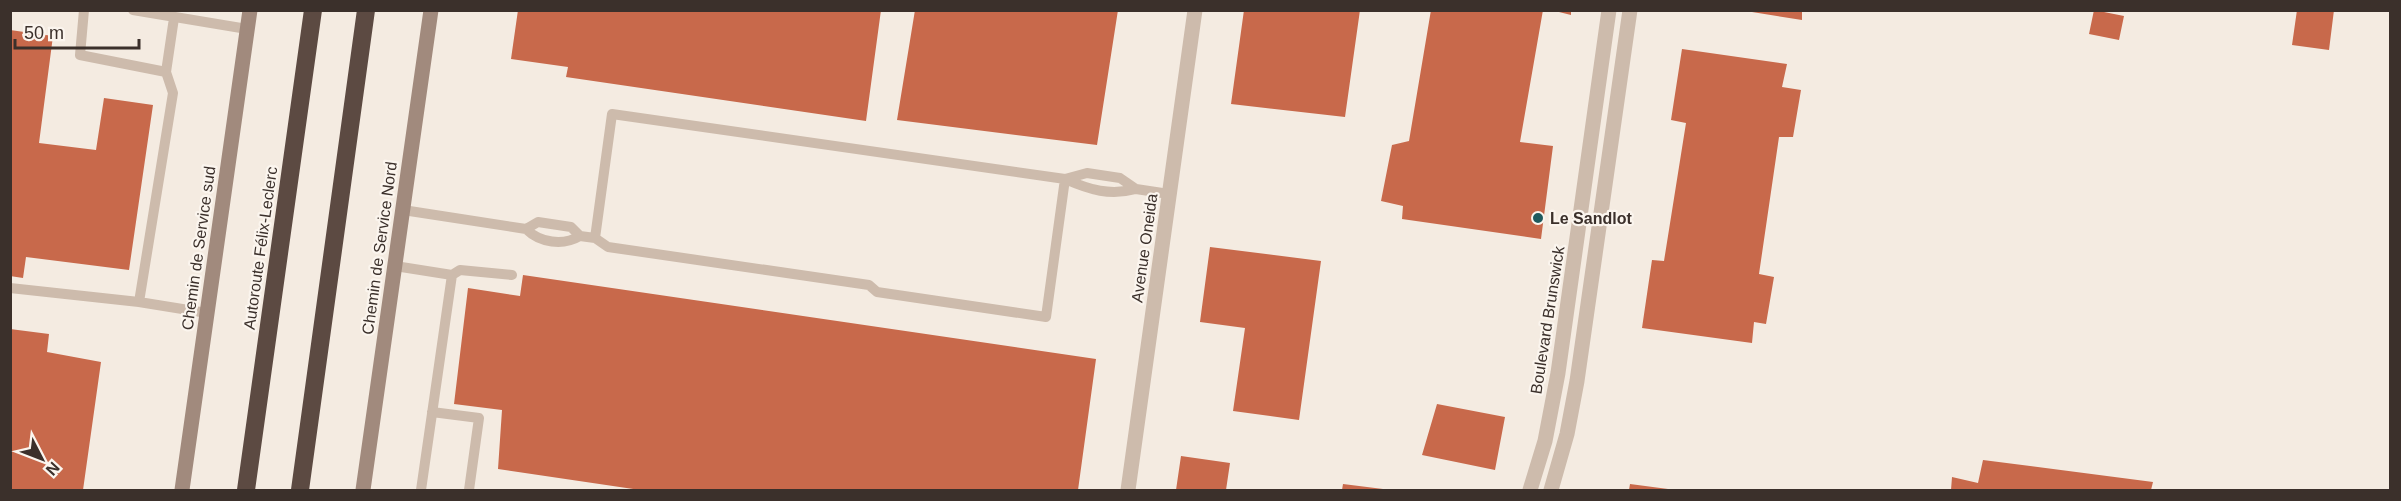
<svg xmlns="http://www.w3.org/2000/svg" width="2401" height="501" viewBox="0 0 2401 501" font-family="Helvetica,sans-serif">
  <rect width="100%" height="100%" fill="#f4ebe1"/>
  <!-- building -->
  <path fill="#c8694b" d="M518,10H881L866,121L566,77L568,67L511,59Z
    M915,10H1118L1097,145L897,120Z
    M1244,10H1360L1345,117L1231,104Z
    M1431,10H1543L1520,142L1553,146L1541,239L1402,219L1403,206L1381,201L1392,145L1409,141Z
    M1551,10H1571V15Z
    M1752,10H1802V20L1752,12Z
    M2094,10L2124,16L2119,40L2089,34Z
    M2297,10H2334L2329,50L2292,45Z
    M10,30L53,36L39,143L96,150L104,98L153,105L129,270L26,257L23,278L10,276Z
    M1682,49L1787,64L1782,87L1801,90L1793,137H1779L1759,274L1774,277L1766,324L1754,322L1752,343L1642,328L1652,260L1664,261L1686,123L1671,120Z
    M1210,247L1321,261L1299,420L1233,411L1245,328L1200,322Z
    M523,275L1096,359L1078,490H640L498,469L502,410L454,404L468,288L520,296Z
    M10,329L49,334L47,352L101,362L83,490H10Z
    M1437,404L1505,417L1495,470L1422,455Z
    M1181,456L1230,463L1226,490H1176Z
    M1983,460L2153,482L2151,490H1951L1952,477L1978,483Z
    M1343,484L1383,489V490H1342Z
    M1630,484L1668,489V490H1629Z"/>
  <g fill="none" stroke-linecap="round" stroke-linejoin="round">
    <!-- service -->
    <path stroke="#cdbbac" stroke-width="10" d="M84,10L80,55L166,72
      M133,10L247,29
      M174,18L166,72L173,93L139,302L207,313
      M1065,179L1087,173L1120,178L1136,189L1169,194
      M403,210L526,229C540,243 563,246 580,236
      M526,229L538,222L571,227L580,236L595,238L608,247L869,285L877,292L1046,317L1065,179
      M595,238L612,114L1065,179C1090,190 1110,196 1136,189
      M395,266L452,275L421,490
      M452,275L460,270L512,275
      M10,288L139,302
      M432,412L479,418L469,490"/>
    <!-- minor -->
    <path stroke="#cdbbac" stroke-width="15" d="M1128,490L1195,10"/>
    <!-- tertiary -->
    <path stroke="#cdbbac" stroke-width="15" d="M1530,490L1545,441L1558,373L1609,10
      M1551,490L1567,434L1577,381L1630,10"/>
    <!-- secondary -->
    <path stroke="#a18a7d" stroke-width="15" d="M182,490L250,10
      M363,490L431,10"/>
    <!-- motorway -->
    <path stroke="#5c4a42" stroke-width="18" d="M246,490L313,10
      M300,490L366,10"/>
  </g>
  <!-- markers -->
  <circle fill="#1f5a5e" stroke="#fbf5ee" stroke-width="2" cx="1538" cy="218" r="6"/>
  <g text-anchor="middle" stroke-width="4.5" stroke-linejoin="round" paint-order="stroke">
    <!-- poi labels -->
    <g font-size="16" font-weight="bold" fill="#3b302b" stroke="#fbf5ee" text-anchor="start">
      <text x="1550" y="224">Le Sandlot</text>
    </g>
    <!-- street labels -->
    <g font-size="16" fill="#3b302b" stroke="#fbf5ee">
      <text transform="translate(198 248) rotate(-82)" y="6">Chemin de Service sud</text>
      <text transform="translate(260 248) rotate(-82)" y="6">Autoroute Félix-Leclerc</text>
      <text transform="translate(379 248) rotate(-82)" y="6">Chemin de Service Nord</text>
      <text transform="translate(1144 248) rotate(-82)" y="6">Avenue Oneida</text>
      <text transform="translate(1547 320) rotate(-81)" y="6">Boulevard Brunswick</text>
    </g>
  </g>
  <!-- border -->
  <rect width="2401" height="501" fill="none" stroke="#3b302b" stroke-width="24"/>
  <!-- north arrow -->
  <g transform="translate(42 459) rotate(132)" stroke="#fbf5ee" stroke-width="4.5" paint-order="stroke">
  <path d="M0-4.5L10 22L0 15L-10 22Z" fill="#3b302b"/>
  <text y="-9" font-size="16" font-weight="bold" text-anchor="middle" fill="#3b302b">N</text>
  </g>
  <!-- scale -->
  <path d="M15 39v9h124v-9" fill="none" stroke="#3b302b" stroke-width="3"/>
  <text x="24" y="39" font-size="18" fill="#3b302b" stroke="#fbf5ee" stroke-width="4.5" paint-order="stroke">50 m</text>
</svg>
